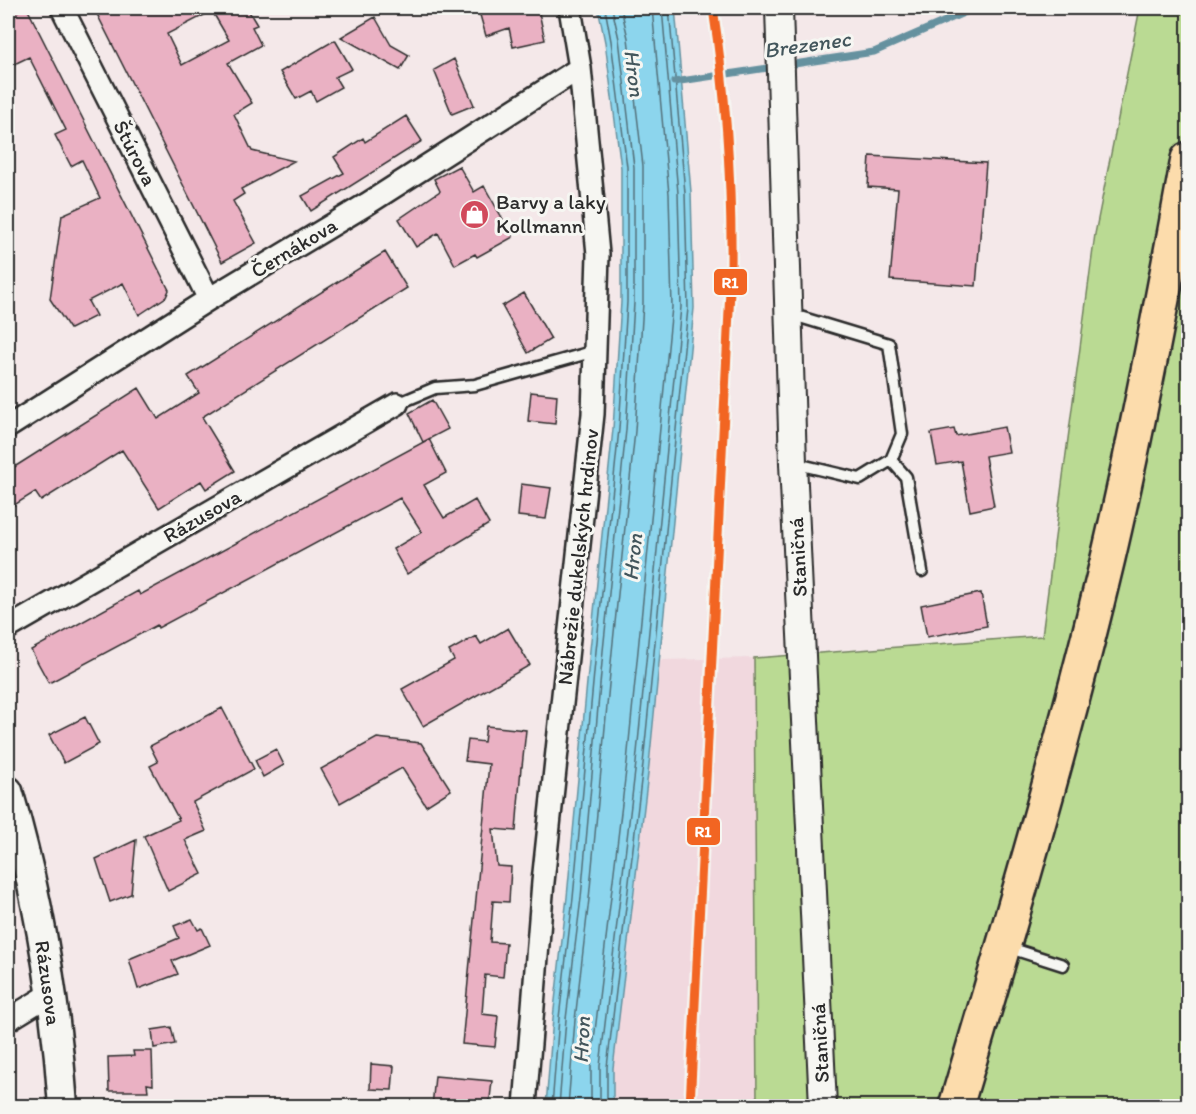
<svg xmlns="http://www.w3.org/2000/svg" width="1196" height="1114" viewBox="0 0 1196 1114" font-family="Itim,sans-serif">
  <rect width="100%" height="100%" fill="#f4e8e9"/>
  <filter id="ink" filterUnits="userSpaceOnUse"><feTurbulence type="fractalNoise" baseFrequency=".0167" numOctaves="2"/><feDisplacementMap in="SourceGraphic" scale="12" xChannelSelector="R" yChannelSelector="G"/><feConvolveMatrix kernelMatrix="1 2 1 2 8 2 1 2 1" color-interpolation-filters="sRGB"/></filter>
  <g filter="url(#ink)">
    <!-- built -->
    <path fill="#f1d8de" d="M754,658L757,1106H613V1068L649,765L660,660Z"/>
    <!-- green -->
    <path fill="#bada93" stroke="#72825f" stroke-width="1.5" d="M1140,8H1188V1106H757L754,658L1042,636L1095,234Z"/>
    <!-- water -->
    <path fill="#8cd5ed" stroke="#65919f" stroke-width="1.5" d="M598,8H675L691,192L694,308L649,765L613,1068V1106H546L553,1018L567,897L590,650L613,429L621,302V168L605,42Z"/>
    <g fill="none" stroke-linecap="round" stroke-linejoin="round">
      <!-- shore -->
      <path stroke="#526f79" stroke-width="1.5" d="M552,1106L559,1018L573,898L596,651L619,429L627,302V167L611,41L605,8
        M559,1106L566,1019L581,898L603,651L626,430L634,303V167L619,39L612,8
        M568,1106L575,1020L589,899L612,652L635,431L643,303V166L628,38L621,8
        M591,1106V1065L627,762L672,307L669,194L652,8
        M600,1106V1066L636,763L681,307L678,193L662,8
        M607,1106V1067L643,764L688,308L685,193L669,8"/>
      <!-- stream -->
      <path stroke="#65919f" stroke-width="7" d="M674,82L874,52L975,8"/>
    </g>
    <!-- building -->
    <path fill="#eab1c3" stroke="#2b2b2b" stroke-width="1.5" fill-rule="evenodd" d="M24,8H27L169,290L166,297L139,315L123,283L88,301L96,316L70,329L50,299L62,215L100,198L82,160L71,166L55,135L66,130L29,57L8,67V16Z
      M94,8H247L257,25L252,27L261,45L228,63L252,103L234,114L252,151L294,161L241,189L244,194L233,201L256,243L222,262ZM212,11L229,40L182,65L167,34Z
      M478,8H538L545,40L513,47L509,28L486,36Z
      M375,17L391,45L409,55L400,70L341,37Z
      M335,40L352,69L335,77L341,87L316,101L311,91L296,99L280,72Z
      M454,59L474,105L452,114L434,70Z
      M406,116L422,141L311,211L302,196L344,173L334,157L363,138L365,142Z
      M870,156L986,163L976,286L890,280L898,189L868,187Z
      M459,166L474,192L484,186L513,237L477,257L475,254L455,265L438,233L416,247L399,219L440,191L434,179Z
      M385,252L407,288L202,417L235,471L206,489L201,481L159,508L122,450L41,501L35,492L8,509V471L139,388L158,419L199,393L188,376Z
      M524,293L551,339L528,353L502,306Z
      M531,392L557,395L555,424L528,421Z
      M432,400L448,429L423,442L409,413Z
      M1004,427L1009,452L985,456L994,506L970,511L961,461L937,465L931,433L954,429L956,436Z
      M429,439L446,473L424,485L444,518L475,500L489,524L407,574L393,549L422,532L400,498L158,628L157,625L49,683L31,650L138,591L140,595Z
      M521,484L551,488L546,519L518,516Z
      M981,593L987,626L927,637L921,605Z
      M508,628L530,665L423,726L402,689L454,660L449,651L476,636L481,644Z
      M222,708L254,769L193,802L206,831L185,840L202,874L168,891L144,836L179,820L150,766L158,762L150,746Z
      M85,717L99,744L64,763L49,735Z
      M486,726L526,730L522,767H521L516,831L493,829L497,866L511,867L509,902L493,901L490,942L506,943L503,977L485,975L482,1014L498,1016L495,1047L462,1044L489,764L465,761L468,740L484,742Z
      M377,738L421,743L451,790L426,806L402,768L340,803L321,769Z
      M276,749L284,765L263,777L255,760Z
      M136,840L131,894L110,902L96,859Z
      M192,919L198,930L202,928L210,945L172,961L178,974L138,989L129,959L179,938L174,926Z
      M171,1027L175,1044L154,1048L152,1030Z
      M133,1051H152L153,1085L147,1084L148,1091H109L108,1057L134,1056Z
      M371,1064L394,1066L392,1090L370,1089Z
      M435,1076L492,1081L489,1107H432Z"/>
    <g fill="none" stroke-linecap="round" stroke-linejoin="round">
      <defs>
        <path id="service" d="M790,314L889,344L902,434L891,460L860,479L793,463
          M397,404L435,388L475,385L595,351
          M891,460L906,477L922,571
          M1007,947L1063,965"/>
        <path id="minor" d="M62,8L209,299
          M8,427L209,299L367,204L580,68
          M8,628L397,404
          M8,1020L52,993
          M525,1106L543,882L593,414L598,254L580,68L570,8"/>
        <path id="tertiary" d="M779,8L793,463L823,1106"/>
        <path id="secondary" d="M8,791C38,893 56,1001 63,1106"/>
        <path id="primary" d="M956,1106C1010,925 1064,742 1108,558C1139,426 1164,292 1188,159"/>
      </defs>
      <!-- service casing -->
      <use href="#service" stroke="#2b2b2b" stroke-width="15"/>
      <!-- minor casing -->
      <use href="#minor" stroke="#2b2b2b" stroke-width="26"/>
      <!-- tertiary casing -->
      <use href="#tertiary" stroke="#2b2b2b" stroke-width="30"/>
      <!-- secondary casing -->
      <use href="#secondary" stroke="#2b2b2b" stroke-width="33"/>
      <!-- primary casing -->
      <use href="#primary" stroke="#2b2b2b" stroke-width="38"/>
      <!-- service -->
      <use href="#service" stroke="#f6f6f2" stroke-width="10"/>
      <!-- minor -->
      <use href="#minor" stroke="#f6f6f2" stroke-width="21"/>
      <!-- tertiary -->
      <use href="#tertiary" stroke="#f6f6f2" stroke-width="26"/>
      <!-- secondary -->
      <use href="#secondary" stroke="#f6f6f2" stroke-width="28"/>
      <!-- primary -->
      <use href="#primary" stroke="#fcdcac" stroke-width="33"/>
      <defs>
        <path id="rail-1" d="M690,1106L731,270C732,182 726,95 713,8"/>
      </defs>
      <!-- rail-1 casing -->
      <use href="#rail-1" stroke="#f6f6f2" stroke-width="14"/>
      <!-- rail-1 -->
      <use href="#rail-1" stroke="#f26522" stroke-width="9"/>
    </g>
  </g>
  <!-- icons -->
  <defs>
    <symbol id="shop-disc" viewBox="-11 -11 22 22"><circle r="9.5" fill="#d1495b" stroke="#f6f6f2"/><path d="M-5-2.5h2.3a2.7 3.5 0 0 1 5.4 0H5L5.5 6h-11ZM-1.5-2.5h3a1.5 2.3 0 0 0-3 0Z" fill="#fff"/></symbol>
  </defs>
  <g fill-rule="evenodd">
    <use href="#shop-disc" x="458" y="198" width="33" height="33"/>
  </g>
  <g text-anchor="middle" stroke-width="6" stroke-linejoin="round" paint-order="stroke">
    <!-- street labels -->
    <g font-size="21" fill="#2b2b2b" stroke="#f6f6f2">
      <text transform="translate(135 153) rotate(63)" y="7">Štúrova</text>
      <text transform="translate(294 248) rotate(-31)" y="7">Černákova</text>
      <text transform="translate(202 516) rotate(-30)" y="7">Rázusova</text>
      <text transform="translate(578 557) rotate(-84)" y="7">Nábrežie dukelských hrdinov</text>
      <text transform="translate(798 557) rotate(-93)" y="7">Staničná</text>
      <text transform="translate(48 983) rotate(82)" y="7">Rázusova</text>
      <text transform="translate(820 1043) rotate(-93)" y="7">Staničná</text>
    </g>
    <!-- poi labels -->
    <g font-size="21" fill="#2b2b2b" stroke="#f6f6f2" text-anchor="start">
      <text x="496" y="209">Barvy a laky<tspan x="496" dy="24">Kollmann</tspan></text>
    </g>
    <!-- water labels -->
    <g font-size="22" font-style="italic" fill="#43565c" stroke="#f6f6f2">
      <text transform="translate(807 44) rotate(-8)" y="8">Brezenec</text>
      <text transform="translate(635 73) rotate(83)" y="8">Hron</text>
      <text transform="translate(632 557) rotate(-84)" y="8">Hron</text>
      <text transform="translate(581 1040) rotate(-87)" y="8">Hron</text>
    </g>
  </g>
  <g stroke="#f6f6f2" stroke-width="2">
    <rect x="713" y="268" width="35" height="28" rx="6" fill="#f26522"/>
    <rect x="686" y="817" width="35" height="29" rx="6" fill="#f26522"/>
  </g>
  <g font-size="16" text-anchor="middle" font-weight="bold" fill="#fff">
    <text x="730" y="288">R1</text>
    <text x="703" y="837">R1</text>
  </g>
  <!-- margin -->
  <rect width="1196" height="1114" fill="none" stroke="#f6f6f2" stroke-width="30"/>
  <rect x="15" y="15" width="1166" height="1084" fill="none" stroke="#2b2b2b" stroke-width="2" filter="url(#ink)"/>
</svg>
